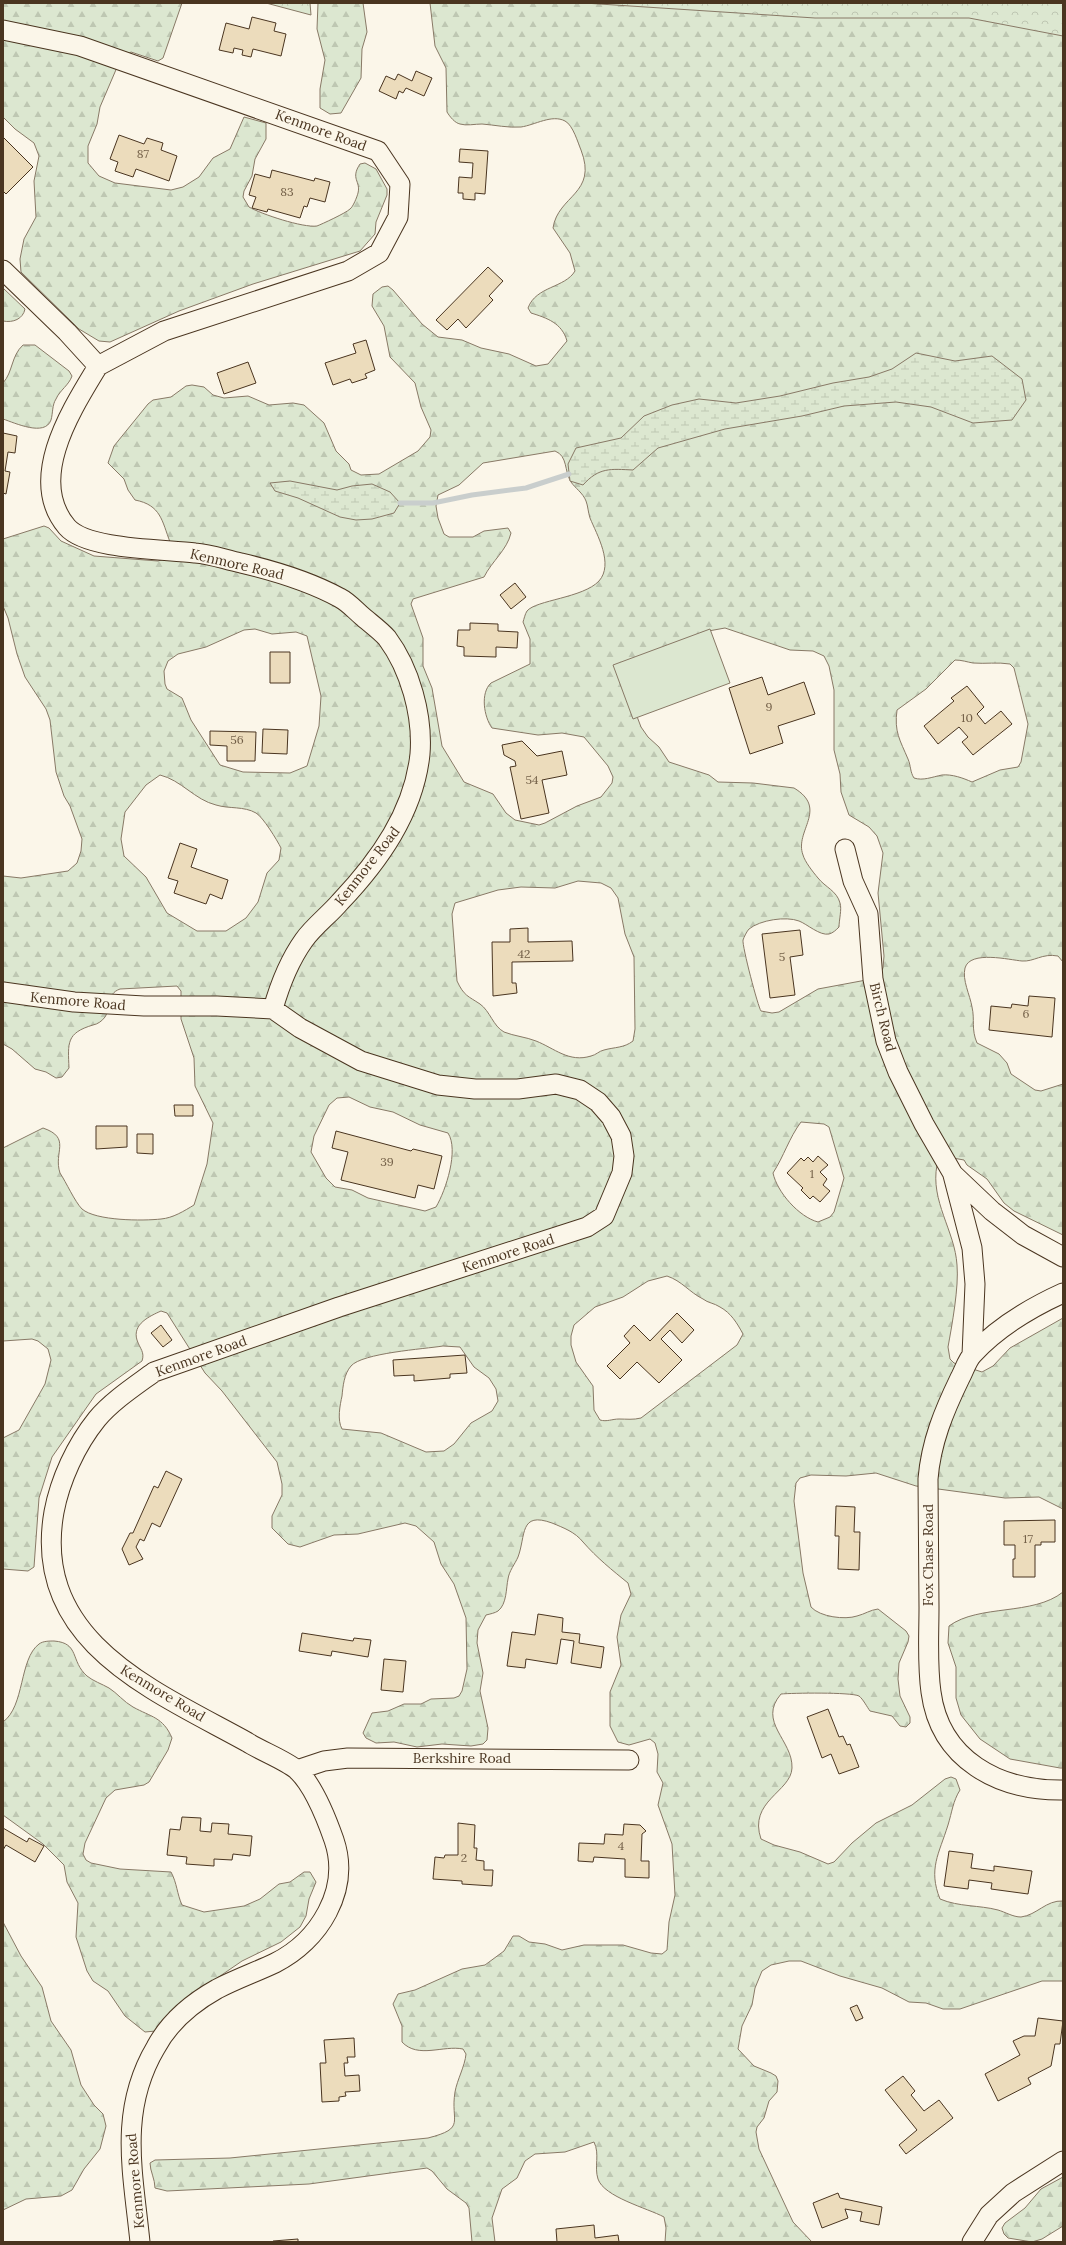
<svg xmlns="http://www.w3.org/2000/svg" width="1066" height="2245" viewBox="0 0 1066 2245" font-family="Lora,serif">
  <defs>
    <pattern id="forest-firs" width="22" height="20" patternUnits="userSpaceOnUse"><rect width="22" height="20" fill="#dce7d0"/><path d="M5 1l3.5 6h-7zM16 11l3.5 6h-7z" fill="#bec7b2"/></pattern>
    <pattern id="wetland-marsh" width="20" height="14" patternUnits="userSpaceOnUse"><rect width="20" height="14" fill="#dce7d0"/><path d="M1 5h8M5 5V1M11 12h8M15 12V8" fill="none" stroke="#bec7b2"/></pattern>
    <pattern id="park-crowns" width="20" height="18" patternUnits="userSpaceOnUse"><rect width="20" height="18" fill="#dce7d0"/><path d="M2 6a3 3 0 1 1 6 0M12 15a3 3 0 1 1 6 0" fill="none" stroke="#bec7b2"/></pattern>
  </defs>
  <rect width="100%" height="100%" fill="#fbf6e9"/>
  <!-- forest -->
  <path fill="url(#forest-firs)" stroke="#887966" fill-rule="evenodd" d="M3,3H182L163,58L158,61L131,52L121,58L100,107L97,124L88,146V163L99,176L115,183L171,190L183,187L199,177L213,158L230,149L244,117L266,123V139L255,159L252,176L244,191L243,197L249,207C261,214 303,228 317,226C322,224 346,213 350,209C353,207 357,197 358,193C361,181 350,179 360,164L365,163L376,169L387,189V195L376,222L375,234L360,251L253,284L179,311L110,342L99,341L79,329L21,272L20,259L24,239L36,217L34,181L39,156L34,143L15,129L3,117Z
    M318,3H363L367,32L362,49L361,78L341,113L330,114L320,108V89L325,60L317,29Z
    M430,3H1063V962L1058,956C1042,953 1034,962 1022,961C1010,960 970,950 965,968C962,980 970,995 972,1007C975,1020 971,1029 977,1043L999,1054L1007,1063L1011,1074L1035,1090L1041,1091L1063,1084V1235L1014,1211L1004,1203L987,1179L967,1165L964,1160L953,1158L937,1165C930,1201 955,1231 957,1265C959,1287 952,1325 948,1347L950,1359L954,1363L982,1372L993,1366L1010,1348L1063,1318V1509L1039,1497L1005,1498L916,1486L876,1473L846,1476L811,1475L800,1478L796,1483L794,1501L803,1573L811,1607C820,1617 845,1620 857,1616C865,1614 870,1610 878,1609L906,1631L909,1636L908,1642L899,1663L898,1679L900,1696L910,1717V1723L906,1727L900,1726L892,1716L870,1711C867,1707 863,1699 859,1696C851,1692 792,1693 781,1694C757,1722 793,1740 792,1768C791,1792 748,1801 761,1839L774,1845L800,1852L828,1864L834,1862L852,1843L876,1823L912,1805L945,1779L951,1777L956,1779L960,1790C953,1801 952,1812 948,1825C939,1854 928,1869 940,1899C959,1907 979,1905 998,1910C1005,1912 1013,1917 1021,1917C1037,1915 1046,1900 1063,1901V1981H1042L960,2009H943L926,2003L909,2002L882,1988L840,1976L801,1961H789L771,1965L762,1971L755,1988L752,2005L742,2026L738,2049L754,2066L771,2073L776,2076L778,2081L777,2092L769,2101L764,2118L757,2127L756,2132L759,2149L793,2222L812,2242H665L666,2228L664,2217C647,2208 604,2197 598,2179C594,2167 600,2154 594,2142L565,2152L535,2154L525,2161L517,2178L502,2189L492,2218L495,2242H472L469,2208L466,2203L447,2189L432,2171L427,2168L309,2184L167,2191L155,2188C155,2179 150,2171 150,2163L155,2160L230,2158L428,2138C467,2128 450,2122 455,2092C457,2080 465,2066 466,2054L463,2049C443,2045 418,2059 402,2042V2026L393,2004L398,1994L415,1990L462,1969L485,1965L504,1951L513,1936H519L529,1942L545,1944L562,1950L584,1945H623L651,1953L662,1954L667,1950L669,1922L675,1895L672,1844L658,1805L663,1783L657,1772L658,1754L655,1743L650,1739L629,1745L618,1742L610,1726V1692L621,1665L617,1637L621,1615L631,1594L628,1583C612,1570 597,1558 583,1542C575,1532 564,1528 552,1523C519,1511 526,1536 518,1557C515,1564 509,1571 508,1579C506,1588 507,1604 498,1611C495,1613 490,1614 486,1615L478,1630L477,1643L483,1673L480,1691L488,1728L487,1740L483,1744L471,1746L442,1744L417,1747L394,1742L376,1743L366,1738L363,1733L372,1713L388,1711L404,1704H421L431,1699L454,1698L459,1696L462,1691L467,1669L466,1618L454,1584L441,1564L434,1542L416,1526L405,1523L358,1534L334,1535L300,1547L288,1544L272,1528V1516L282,1495V1484L277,1462L222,1391L205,1373L167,1313L161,1311C150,1316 132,1324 137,1340C140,1349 145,1352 142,1361L96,1394L52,1457L39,1498L34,1567L28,1571L3,1569V1438L19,1430L45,1384L51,1360L48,1349L38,1341L32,1339L3,1341V1148L43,1128C72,1138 53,1152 60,1173C66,1182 75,1202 82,1209C96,1221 143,1221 161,1219C173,1218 184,1211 194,1205L207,1164L213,1123L195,1086L194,1058L181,1019V991L177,986L120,989C106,994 112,1006 105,1017C102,1021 98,1024 93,1025C66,1033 68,1043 69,1068L62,1077L56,1078L46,1072L35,1069L12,1049L3,1044V876L21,878L68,871L77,863L81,851L82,839L70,806L64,796L56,772L50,720L46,709L25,677L17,654L8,618L3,606V539L44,526L49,528L61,541L94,556L158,561L164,559L170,542C162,521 161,505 135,500L128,490L124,479L108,463L114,446L148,404L153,400L171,397L186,386L192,385L204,387L213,395L224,398L248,396L269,405L293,403L304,405L324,423L336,451L349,464L351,470L361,475L379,474L418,451L430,437L431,430L421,407L415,383L390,357L384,326L372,306L373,294L382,287L388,286L393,290L422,324L438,337L462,340L481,348L509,354L536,366L548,364L567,341C562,323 547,318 531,313L528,308C536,286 565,288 575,271L570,253L553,228C558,195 598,194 581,150C578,143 573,125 565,121C552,114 535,125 521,127C508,128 495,125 482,124C475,124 466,126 460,124C455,123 450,117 447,112L446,68L435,46ZM555,451C568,456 564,471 571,482C575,488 583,493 586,501C588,506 588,512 590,518C597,535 614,564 599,581C583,598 536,600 527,611C525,614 524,619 523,622L530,639V664L491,683C480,693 484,717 492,728L538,735L562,733L584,737L608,766L613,777L612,783L601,797L577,806L545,823L539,825L515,820L506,813L493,794L464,782L442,746L432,688L423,666V638L411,604L413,599L484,577C492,561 507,550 511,533L508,528L484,531L473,537H449L444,534L438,518L436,506L438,495L459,485L483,463ZM725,628L790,650L813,651L824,656L829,666L834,690V750L840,774L841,792L849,815L869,827L877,836L883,853L878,893L884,956L883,968L877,978L818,989L779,1012L772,1013L761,1011C758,1007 742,946 743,940C744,937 747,931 749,929C760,920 786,916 799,921C807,924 820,936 829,934C833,933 836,930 839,927C839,920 842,909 840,903C837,891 825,887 818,878C813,872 805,862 803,855C794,831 829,809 794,788L753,783L718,782L709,775L669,762L659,747L648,737L641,727L622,677L703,632ZM255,629L272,634L296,632L307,636L321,696L319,726L307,766L290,773L243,772L220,765L191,720L182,698L167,689L165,684L164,671L168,661L178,654L206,647L244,630ZM955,660C962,660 967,662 973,663C985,664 998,662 1010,664L1014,668L1028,724L1021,762L1018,767L1000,770L972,782C963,778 952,774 942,775C932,777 923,781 914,778C910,772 911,766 908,759C900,740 894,732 897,710L926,689ZM160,775C181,780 195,800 216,805C229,809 244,806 256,813C263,817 277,840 281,848L279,860L267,873L258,902L246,918L226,931H197L167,913L146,877L124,856L121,839L125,812L146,785ZM578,881L601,883L611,888L618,898L625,934L634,957L635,1029L633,1041C624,1048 615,1047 604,1050C599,1051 596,1055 591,1056C569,1063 554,1048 536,1041C526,1037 514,1036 504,1032C493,1026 490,1011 480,1004C468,996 464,996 457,981L452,914L455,903L498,890L521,887L555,888ZM349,1097L370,1107L393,1112L420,1125L448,1133C459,1150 446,1190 436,1207L425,1211L368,1198L352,1190L335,1187L326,1178L311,1152L314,1136L329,1105L337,1098ZM801,1122L824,1124L829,1127L844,1178L834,1212L830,1217L818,1222C799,1217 777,1192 773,1173C784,1156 789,1138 801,1122ZM667,1276C682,1281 689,1292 703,1299C708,1303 714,1303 720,1307C731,1313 737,1323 743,1334L737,1345L641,1418C633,1420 627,1419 619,1419C612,1419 607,1422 600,1420L594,1410L593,1386L576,1362L571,1345V1336L574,1325L595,1307L623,1297L648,1281ZM443,1346L460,1347L474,1367L489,1378L496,1389L498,1401L492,1411L471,1423L454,1444L444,1451L426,1452L381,1433L342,1429C337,1420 340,1405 342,1396C343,1386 344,1374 351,1366C362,1353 424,1349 443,1346Z
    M3,288L25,309C23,319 13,323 3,321Z
    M23,345H35L69,371L72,376C69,385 60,390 56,399C52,405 53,413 51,420C45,437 15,423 3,419V383C13,372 11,356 23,345Z
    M1063,1592V1768H1060L1010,1759L980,1739L961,1715L956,1698V1667L948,1643L949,1626C979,1604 1033,1616 1063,1592Z
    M54,1641C80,1643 70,1661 87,1676C93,1681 102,1684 109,1688C117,1693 124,1702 133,1707C151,1717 163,1717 172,1738L168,1750L149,1782L144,1785L115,1790L106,1798L85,1843L83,1854L86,1860L91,1863L120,1869L171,1872C177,1883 177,1894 182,1905L204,1912L244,1906L260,1899L279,1884L290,1882L304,1872H310L316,1882L309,1899L306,1916L300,1927L281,1942L242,1961L191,1996L156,2031L145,2032L125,2016L108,1991L93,1981L87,1971L76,1937L78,1903L67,1882L64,1865L43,1844L3,1815V1722C25,1706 19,1659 39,1644C43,1641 49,1641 54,1641Z
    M3,1922L21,1956L42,1987L51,2021L71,2050L81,2085L94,2105L103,2114L106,2126L100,2149L84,2169L72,2190L61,2196L26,2199L3,2210Z
    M1063,2177V2226L1042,2239L1032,2242L1008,2238L1004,2234L1002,2228L1005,2223L1025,2208L1041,2189Z"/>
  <!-- wetland -->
  <path fill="url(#wetland-marsh)" stroke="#887966" d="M916,353L955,361L992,356L1022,379L1026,400L1012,420L973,423L931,407L896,402L844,406L802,416L725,429L658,448L633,470C611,469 599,467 583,485L570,481L568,464L576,448L621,438L644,416L672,405L699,399L736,403L780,396L833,383L869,377L892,369Z
    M290,481L337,490L352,486L372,484L390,492L400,503L394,513L372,519L356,520L340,517L298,498L275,491L270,483Z"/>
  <!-- park -->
  <path fill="url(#park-crowns)" stroke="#887966" d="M266,3H310L311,15Z
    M584,3H1063V36L969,18H815Z"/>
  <!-- pitch -->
  <path fill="#dce7d0" stroke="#887966" d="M710,629L730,683L633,719L613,665Z"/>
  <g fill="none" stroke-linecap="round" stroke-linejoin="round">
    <!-- stream -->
    <path stroke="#c9cecd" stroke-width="5" d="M400,503H433L472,495L526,488L569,474"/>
  </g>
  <!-- building -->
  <path fill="#ecdcbc" stroke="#4a3520" d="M252,17L276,23L274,31L286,34L281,56L253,49L251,57L242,55L243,50L234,48L233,53L219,50L226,23L249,29Z
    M416,71L432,78L424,96L406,88L403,93L399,91L396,99L379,91L386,76L395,80L398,74L412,81Z
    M119,135L144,144L147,138L163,143L161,150L177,156L169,181L136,169L133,177L115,171L118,162L110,159Z
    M3,137L33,167L6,194L3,191Z
    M460,149L488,151L485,194L475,193V200L463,199V193H458L459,177L472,178L473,163L459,162Z
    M272,170L314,181L315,178L330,182L325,202L310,198L307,207L304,206L300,218L268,209L267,212L252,208L256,197L249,195L255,174L270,178Z
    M488,267L503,281L489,296L493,300L466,328L458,319L447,330L436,320Z
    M366,340L375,370L365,374L367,378L352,383L350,379L333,385L325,363L356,353L353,344Z
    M248,362L256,383L224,394L217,373Z
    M3,433L17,436L15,453L8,452L5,471L10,472L6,494L3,493Z
    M515,583L526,597L511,609L500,595Z
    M470,623L498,624V631L518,632L517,648L496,647V657L464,656V647L457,646L458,630H470Z
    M270,652H290V683H270Z
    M762,677L768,695L804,682L815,714L778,726L783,743L750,754L729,688Z
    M967,686L984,707L977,714L985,724L1001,711L1012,724L973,755L962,742L968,737L959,727L938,744L924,726L954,701L951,698Z
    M263,729L288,730L287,754L262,753Z
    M210,731L256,732L255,761H227V746L210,745Z
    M522,741L537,756L562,751L567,775L542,780L549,813L521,819L510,767L516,766L515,761L504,755L502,745Z
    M180,843L197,849L191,867L228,880L222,899L210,894L206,904L174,893L178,881L168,878Z
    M528,928V942L572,941L573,961L512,962V983H516L517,993L493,996L492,942H510V929Z
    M800,930L803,955L790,957L795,995L770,998L762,934Z
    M1029,996L1055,998L1052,1037L989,1030L991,1006L1011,1008L1012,1004L1028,1006Z
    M174,1105H193V1116H175Z
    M96,1126H127V1147L96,1149Z
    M336,1131L411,1151L413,1149L442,1156L434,1189L418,1185L415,1198L341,1180L348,1152L332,1148Z
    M137,1134H153V1154L137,1153Z
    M818,1156L828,1165L820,1172L827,1179L823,1185L830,1191L820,1202L813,1196L810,1199L801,1190L803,1188L787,1173L801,1158L804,1161L808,1157L813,1162Z
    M677,1313L694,1330L682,1343L670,1330L661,1339L682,1360L659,1383L637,1362L620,1379L607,1366L630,1343L624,1336L634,1325L650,1341Z
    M161,1325L172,1340L163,1347L151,1333Z
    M465,1355L467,1373L450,1374V1378L414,1381V1375L394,1376L393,1360Z
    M166,1471L182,1479L160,1527L152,1523L144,1541L140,1539L136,1547L143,1559L129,1565L122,1549L130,1533H133L154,1486L158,1488Z
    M836,1506L855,1507L854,1532H860L859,1570L838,1569L839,1536H835Z
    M1055,1520V1542H1041V1545H1035V1577H1013V1559H1015V1545H1004V1521Z
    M538,1614L563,1618L562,1632L580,1634L579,1643L604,1647L601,1668L571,1663L574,1641L561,1639L557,1664L526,1659L525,1668L507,1666L512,1632L535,1635Z
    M302,1633L353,1641L354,1638L371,1640L368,1657L332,1651L331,1656L299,1651Z
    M384,1659L406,1661L403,1692L381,1690Z
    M828,1709L839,1737L843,1736L847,1745L850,1744L859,1767L839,1774L831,1754L822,1758L807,1717Z
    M182,1817L201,1818L200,1831L211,1832L212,1823L229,1824L228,1834L252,1836L250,1856L233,1854L232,1860L214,1859V1866L186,1864L187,1857L167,1855L170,1829L180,1830Z
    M458,1823L475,1825L474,1848H477L476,1860L484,1861V1870H493L492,1886L462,1884V1881L433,1879L435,1857L444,1858L445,1855H458Z
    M624,1824L640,1825L646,1831L642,1834L641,1861H649V1878L625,1877V1859L594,1857L593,1862L578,1861L579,1843L604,1844L605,1834L623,1835Z
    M3,1828L27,1842L29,1838L44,1846L35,1862L6,1845L3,1850Z
    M949,1851L973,1854L971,1868L994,1871V1866L1032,1871L1028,1894L991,1889L992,1883L969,1880L968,1889L944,1886Z
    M857,2005L863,2018L856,2021L850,2008Z
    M1038,2018L1063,2021L1060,2044H1055L1051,2066L1028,2078L1031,2084L998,2101L985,2074L1020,2055L1013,2041L1024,2036H1035Z
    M354,2038L355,2057H347L348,2063H344L345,2076L359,2075L360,2091L345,2092L346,2096L339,2097V2101L322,2102L320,2063H326L324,2040Z
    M903,2076L915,2091L911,2095L924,2111L939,2100L953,2118L906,2154L899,2145L917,2130L885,2090Z
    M838,2193L840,2198L882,2207L879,2225L860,2221L862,2212L845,2209L848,2218L822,2228L813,2203Z
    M594,2225L595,2238L618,2235L619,2242H557L556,2229Z
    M298,2239V2242H273V2241Z"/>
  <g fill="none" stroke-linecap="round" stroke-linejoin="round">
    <defs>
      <path id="minor" d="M3,30L80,46L378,151L400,184L398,217L379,253L348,271L164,331L98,366L67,332L3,270
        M98,366C72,409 26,479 67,527C87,550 164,549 195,553C211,554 226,560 241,563C275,571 309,581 340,598C348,602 355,610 362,616C370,623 380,630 387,638C410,669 423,715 420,754C414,812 379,861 340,902C329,915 314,926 304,940C289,961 280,984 273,1009
        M845,849L853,881L868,914L873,979L886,1041L898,1072L924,1124L953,1174L992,1211L1023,1235L1063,1257
        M3,992L74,1002L144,1006H217L273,1009L300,1028L361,1061L438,1085L475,1089H518L556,1084L580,1090L598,1102L611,1117L621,1136L624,1156L622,1173L604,1216L587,1227L339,1307L154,1372C135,1386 112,1401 97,1419C76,1445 60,1480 54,1512C31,1642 155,1691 247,1742C261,1751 285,1760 297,1770C313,1785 327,1820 334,1840C351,1890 319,1941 275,1963C256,1972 236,1979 217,1989C192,2003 170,2021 156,2047C118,2111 133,2172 140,2242
        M953,1175L972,1248L975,1284L972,1355
        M1063,1293C1030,1308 998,1327 973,1354C967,1360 964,1371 960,1378C944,1411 931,1442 928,1479C928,1521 929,1564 929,1607C929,1635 927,1664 931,1692C940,1760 999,1791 1063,1790
        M297,1770L324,1761L348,1758L629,1760
        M972,2242L989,2215L1013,2193L1063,2161"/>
    </defs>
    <!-- minor casing -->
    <use href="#minor" stroke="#4a3520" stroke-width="21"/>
    <!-- minor -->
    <use href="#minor" stroke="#fbf6e9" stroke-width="19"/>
  </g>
  <g text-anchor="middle" stroke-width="3" stroke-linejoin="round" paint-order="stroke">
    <!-- number labels -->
    <g font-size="12" fill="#725f47">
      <text x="143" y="158">87</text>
      <text x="287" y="196">83</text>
      <text x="769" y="711">9</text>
      <text x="967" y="722">10</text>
      <text x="237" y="744">56</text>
      <text x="532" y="784">54</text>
      <text x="524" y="958">42</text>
      <text x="782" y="961">5</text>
      <text x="1026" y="1018">6</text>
      <text x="387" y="1166">39</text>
      <text x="812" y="1178">1</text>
      <text x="1028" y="1543">17</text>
      <text x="621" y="1850">4</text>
      <text x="464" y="1862">2</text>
    </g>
    <!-- street labels -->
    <g font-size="14" fill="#4a3520" stroke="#fbf6e9">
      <text transform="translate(321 130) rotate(20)" y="5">Kenmore Road</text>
      <text transform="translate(237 564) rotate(13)" y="5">Kenmore Road</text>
      <text transform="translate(367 866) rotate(-52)" y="5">Kenmore Road</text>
      <text transform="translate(78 1001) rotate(5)" y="5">Kenmore Road</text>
      <text transform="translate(883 1017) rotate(76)" y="5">Birch Road</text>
      <text transform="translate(508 1253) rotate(-18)" y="5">Kenmore Road</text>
      <text transform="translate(201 1356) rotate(-20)" y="5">Kenmore Road</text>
      <text transform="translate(928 1555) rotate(-90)" y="5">Fox Chase Road</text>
      <text transform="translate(163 1693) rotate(31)" y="5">Kenmore Road</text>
      <text x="462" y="1763">Berkshire Road</text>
      <text transform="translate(135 2181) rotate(-95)" y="5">Kenmore Road</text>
    </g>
  </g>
  <!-- border -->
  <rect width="1066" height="2245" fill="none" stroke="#4a3520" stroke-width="8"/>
</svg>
